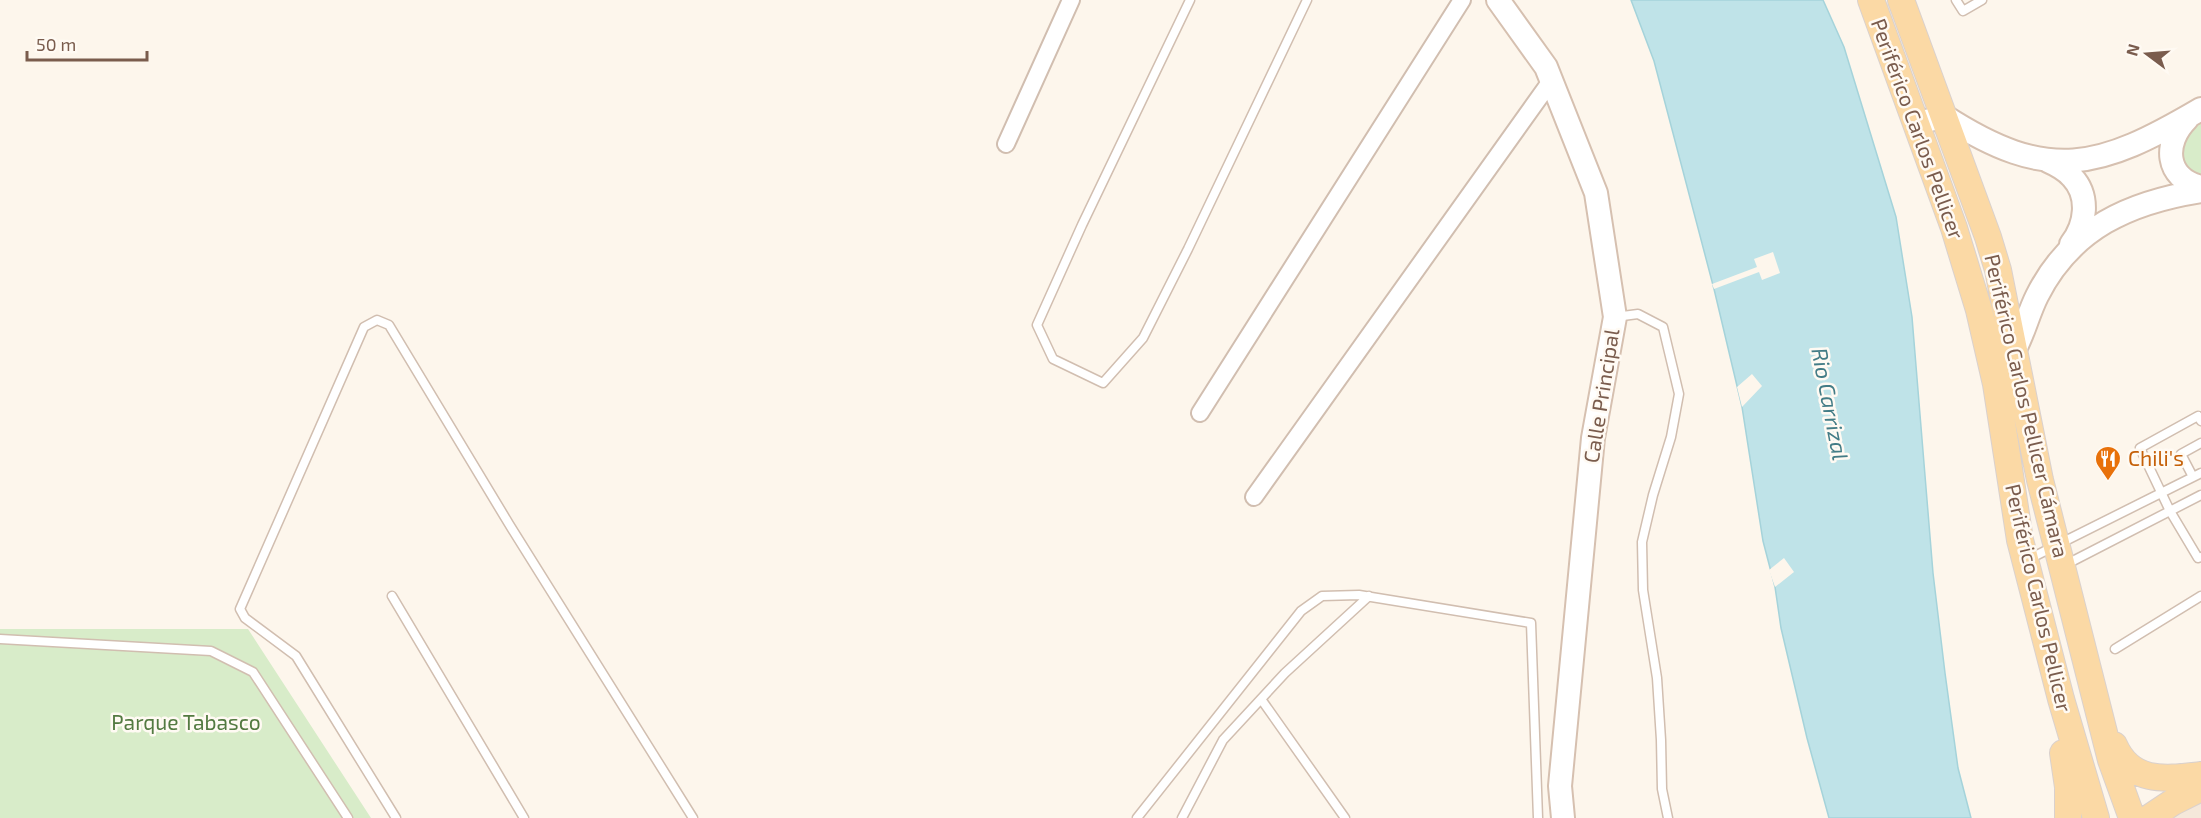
<svg xmlns="http://www.w3.org/2000/svg" width="2201" height="818" viewBox="0 0 2201 818" font-family="'Exo 2',sans-serif">
  <rect width="100%" height="100%" fill="#fdf6ec"/>
  <!-- residential -->
  <path fill="#f5e8da" d="M2201,801V818H2169Z"/>
  <!-- green -->
  <path fill="#d8ecc9" d="M2201,109V187L2188,183L2174,136Z
    M0,629H248L371,818H0Z"/>
  <!-- water -->
  <path fill="#bfe3e8" stroke="#a5d3da" stroke-width="1.5" d="M1631,0H1823L1844,47L1896,217L1912,317L1933,573L1945,673L1958,768L1971,818H1829L1807,738L1781,628L1775,587L1763,541L1742,407L1714,289L1654,61Z"/>
  <!-- pier -->
  <path fill="#fdf6ec" d="M1773,252L1780,273L1762,280L1759,272L1714,289L1712,284L1757,267L1754,259Z
    M1752,374L1762,386L1742,407L1737,387Z
    M1784,558L1794,572L1775,587L1769,570Z"/>
  <g fill="none" stroke-linecap="round" stroke-linejoin="round">
    <defs>
      <path id="lane" d="M1190,0L1082,225L1037,325L1053,359L1103,383L1143,338L1188,249L1307,0
        M1956,0L1963,11L1982,0
        M1615,317L1638,314L1663,327L1679,394L1671,437L1653,495L1642,542L1643,590L1657,678L1661,740L1662,789L1668,818
        M2201,421L2198,416L2140,448L2170,511L2198,558L2201,557
        M2193,477L2181,454L2201,443
        M2027,560L2201,473
        M2065,565L2201,495
        M392,596L524,818
        M0,639L211,651L253,672L348,818
        M2115,649L2201,596
        M1261,699L1345,818
        M396,818L296,656L245,618L240,609L364,327L377,320L389,325L509,524L693,818
        M1137,818L1301,611L1322,596L1359,595L1531,623L1538,818
        M1182,818L1223,740L1285,673L1369,596"/>
      <path id="street" d="M1006,144L1071,0
        M1200,413L1462,0
        M1254,497L1551,81"/>
      <path id="secondary" d="M1498,0L1546,67L1596,193L1615,317L1593,438L1560,786L1563,818
        M2187,119C2163,143 2165,178 2201,187
        M1916,124L1944,116C2049,184 2099,169 2201,109
        M2048,161C2057,165 2066,170 2072,177C2090,196 2086,225 2071,244
        M2004,352L2014,351C2024,333 2028,314 2037,296C2071,228 2130,202 2201,191"/>
      <path id="primary" d="M1871,0L1954,228L1979,310L1996,384L2020,540L2061,699L2096,818
        M1901,0L1988,237L1998,270L2040,480L2111,760L2132,818
        M2114,745C2131,784 2165,779 2201,775
        M2063,753L2068,787V818
        M2149,818L2173,802L2201,788"/>
    </defs>
    <!-- lane casing -->
    <use href="#lane" stroke="#d1beb0" stroke-width="11"/>
    <!-- street casing -->
    <use href="#street" stroke="#d1beb0" stroke-width="20"/>
    <!-- secondary casing -->
    <use href="#secondary" stroke="#d6c0b0" stroke-width="26"/>
    <!-- primary casing -->
    <use href="#primary" stroke="#dad1cd" stroke-width="28"/>
    <!-- lane -->
    <use href="#lane" stroke="#fff" stroke-width="8"/>
    <!-- street -->
    <use href="#street" stroke="#fff" stroke-width="16"/>
    <!-- secondary -->
    <use href="#secondary" stroke="#fff" stroke-width="22"/>
    <!-- primary -->
    <use href="#primary" stroke="#fbd9a5" stroke-width="26"/>
  </g>
  <!-- icons -->
  <defs>
    <symbol id="restaurant-pin" viewBox="-11 -11 22 30"><path d="M0 17L-7.5 6A9.5 9.5 0 1 1 7.5 6Z" fill="#e8710a" stroke="#fffaf3"/><path d="M-5-6h1v4h1v-4h1v4h1v-4h1v5L-1.5 .5V6h-2V.5L-5-1ZM5-6V6H3V1.5H1.5Q1.5-4 5-6Z" fill="#fff"/></symbol>
  </defs>
  <g fill-rule="evenodd">
    <use href="#restaurant-pin" x="2093" y="444" width="30" height="40"/>
  </g>
  <g text-anchor="middle" stroke-width="5" stroke-linejoin="round" paint-order="stroke">
    <!-- street labels -->
    <g font-size="21" fill="#7a5c4d" stroke="#fffaf3">
      <text transform="translate(1917 129) rotate(70)" y="7">Periférico Carlos Pellicer</text>
      <text transform="translate(1602 396) rotate(-81)" y="7">Calle Principal</text>
      <text transform="translate(2026 406) rotate(77)" y="7">Periférico Carlos Pellicer Cámara</text>
      <text transform="translate(2038 598) rotate(77)" y="7">Periférico Carlos Pellicer</text>
    </g>
    <!-- food labels -->
    <g font-size="21" fill="#c56008" stroke="#fffaf3" text-anchor="start">
      <text x="2128" y="466">Chili's</text>
    </g>
    <!-- park labels -->
    <g font-size="21" fill="#537a41" stroke="#fffaf3">
      <text x="186" y="730">Parque Tabasco</text>
    </g>
    <!-- water labels -->
    <g font-size="22" font-style="italic" fill="#437c86" stroke="#fffaf3">
      <text transform="translate(1830 404) rotate(79)" y="8">Rio Carrizal</text>
    </g>
  </g>
  <!-- north arrow -->
  <g transform="translate(2147 54) rotate(286)" stroke="#fffaf3" stroke-width="4.5" paint-order="stroke">
  <path d="M0-4.5L10 22L0 15L-10 22Z" fill="#7a5c4d"/>
  <text y="-9" font-size="16" font-weight="bold" text-anchor="middle" fill="#7a5c4d">N</text>
  </g>
  <!-- scale -->
  <path d="M27 51v9h120v-9" fill="none" stroke="#7a5c4d" stroke-width="3"/>
  <text x="36" y="51" font-size="18" fill="#7a5c4d" stroke="#fffaf3" stroke-width="4.5" paint-order="stroke">50 m</text>
</svg>
